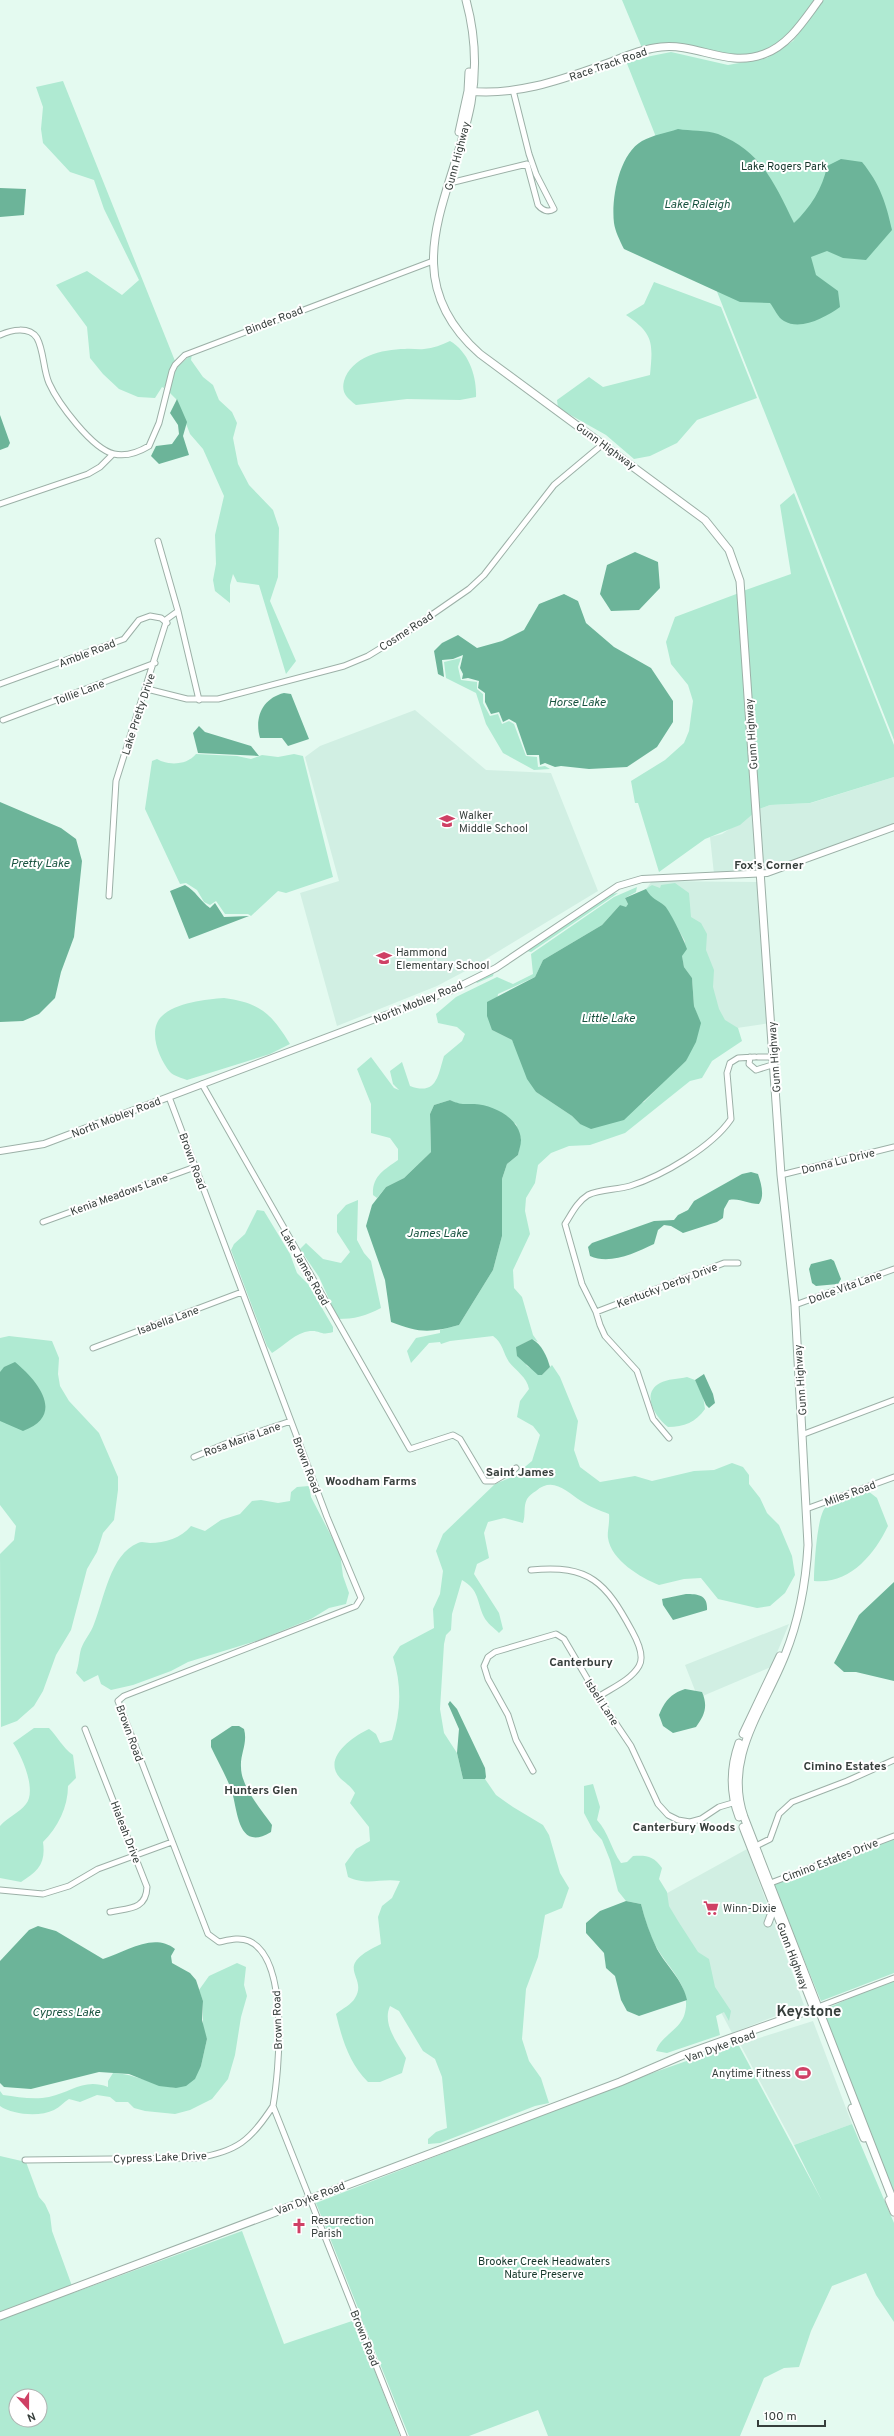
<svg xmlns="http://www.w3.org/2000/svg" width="894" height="2436" viewBox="0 0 894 2436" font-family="Overpass,sans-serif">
  <rect width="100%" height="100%" fill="#e4faf0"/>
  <!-- built -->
  <path fill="#d1efe3" d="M415,710L486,770L551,773L598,891L471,968L437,986L337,1026L300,893L339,881L305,757L320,746Z
    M894,777V824L764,871L759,809L770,805L811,803Z
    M755,812L759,872L714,874L710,837L722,834Z
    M652,881L757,882L770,1023L717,1031L646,889Z
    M789,1624L771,1667L698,1698L685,1665Z
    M747,1849L804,2005L732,2033L660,1897Z
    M813,2021L852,2124L794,2145L740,2044Z"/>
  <!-- green -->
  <path fill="#afead2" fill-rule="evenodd" d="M622,0H816L785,39L769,50L738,57L690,46L642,48Z
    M823,0H894V740L626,61L671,52L728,65L767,58L793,41Z
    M63,81L175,361L164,388L162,387L155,398L138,397L119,389L103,374L90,358L87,327L56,285L87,271L122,295L139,280L104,209L94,180L70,172L43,143L41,129L43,107L36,87Z
    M654,282L721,307L757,398L697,420L677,443L650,456L634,459L606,435L558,408L557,400L589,377L603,387L650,375C653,343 654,334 626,315L644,304Z
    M450,341C469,352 477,377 476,397L460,400L407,399L356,405C347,398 341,393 344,381C351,357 382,349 405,349C411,348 418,350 424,349C433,348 442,345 450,341Z
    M192,354L191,360L203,377L213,385L219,400L232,412L237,423L233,438L238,464L249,485L273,510L279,528L278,577L270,601L296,661L286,674L259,585L237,582L233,574L230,585V603L215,591L213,580L216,564L215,535L224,496L203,449L190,434L177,400L168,391L177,367Z
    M794,493L894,745V777L810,803L770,805L759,809L743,591L791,574L780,505Z
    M739,593L755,812L740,825L705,839L659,872L638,803H635L631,781L665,760L684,743L689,731L693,701L688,685L671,664L666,642L675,617Z
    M461,658L458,667L461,680L477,682V689L483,694V703L490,716L498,714L502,724L509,721L514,724L526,756L537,757L538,767L545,766L550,769L534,770L503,753L486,724L476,693L446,678L444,662Z
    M196,754L237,756L251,759L262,755L278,757L294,754L303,756L333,877L286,893L278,891L251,916L248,914H225L216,901L210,905L204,902L197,890L186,883L180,884L145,809L152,761L157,759C169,766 187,765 196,754Z
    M675,883L689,893L691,917L701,923L707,934L706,950L714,970L713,987L719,1009L725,1020L738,1028L742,1041L712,1061L702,1078L690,1081L625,1133L590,1145L569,1146L551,1153L538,1165L535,1183L526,1198L525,1211L530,1234L513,1270L514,1288L522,1297L533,1335L538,1342L532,1339L516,1347L527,1366L542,1375L552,1365L560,1377L578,1421L574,1450L580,1467L600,1482L635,1476L652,1481L694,1471L714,1470L732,1463L743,1467L749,1475V1484L760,1498L767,1513L779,1525L792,1556L795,1575L785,1593L770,1606L757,1608L718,1599L701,1578L684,1579L659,1585C641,1578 611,1560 608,1538C607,1532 610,1522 609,1514C599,1510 590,1507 581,1501C567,1492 553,1476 536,1491C532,1493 529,1496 527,1499C523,1507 526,1514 523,1523L504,1518L488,1522L484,1533L489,1558L477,1564L474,1574L499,1613L503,1629L499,1633C494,1628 487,1623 484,1617C476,1600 480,1591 462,1580L452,1614L451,1630L446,1635L444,1644L440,1709L444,1733L457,1753L463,1779H485L496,1795L513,1807L543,1825L549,1835L560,1873L569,1888L562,1908L545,1915L538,1957L526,1989L522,2039L529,2061L541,2078L549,2103L535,2106L440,2143L428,2144V2139L436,2132L447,2128L442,2077L435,2059L423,2051L399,2011L390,2006C382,2024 397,2042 406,2058L402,2073L380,2082H368C349,2063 342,2039 336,2014C342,2009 352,2004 355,1998C369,1975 330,1968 381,1944L378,1917L382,1906L392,1898L400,1881C380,1878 368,1886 348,1877L345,1864L356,1849L370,1841L369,1827L350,1803L355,1793C350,1785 345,1783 340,1778C322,1758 352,1737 369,1729L376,1734L380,1743L392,1740C401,1712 402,1686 393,1657L400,1646L434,1628L433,1609L440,1594L443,1571L436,1551L443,1534L495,1484L514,1476L532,1461L540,1435L533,1426L517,1417L520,1401L529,1389C527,1377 516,1371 509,1362C503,1353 503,1343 493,1336L450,1341L441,1344L440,1342L429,1343L411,1363L407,1351L416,1338L440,1333V1330L459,1325L493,1270L502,1236V1179L507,1164L518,1155L521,1139L516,1124L475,1104L462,1106L450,1100L434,1105L430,1114L431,1152L404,1178L386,1187L377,1198L373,1195C372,1176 384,1170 398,1160V1149L390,1138L371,1133V1104L357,1069L371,1057L394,1088L399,1090L393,1084L390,1071L402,1062L410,1086C437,1096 438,1075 444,1056L462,1041L465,1034L457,1027L438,1023L436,1014L456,997L497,977L513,984L533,974L531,954L614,897L637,887L636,892L625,898L628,904L626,908L620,905L602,925L543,960L535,977L498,994L492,1030L512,1040L536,1092L572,1116L580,1124L644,1102L670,1075L686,1061L700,1023L694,1006L692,978L684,967L682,956L685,941L665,906L651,898L646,889L652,885L660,888L661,885Z
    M618,893L531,952L527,951L494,972L493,976L477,983L475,981L611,894Z
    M224,998C260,1003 271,1013 290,1044L270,1054L187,1080C182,1078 174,1076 170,1072C159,1059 147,1030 162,1016C175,1003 207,999 224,998Z
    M358,1200L357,1240L364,1253L371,1261L381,1308C366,1316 354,1319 338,1319L319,1277L300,1249L306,1243L323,1259L341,1263L350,1252L337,1232V1215L346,1205Z
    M257,1210L264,1211L290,1254L297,1273L308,1284L333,1327V1332C320,1336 321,1330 310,1331C296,1332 284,1346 272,1353L267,1346L231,1250L234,1244L245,1234Z
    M9,1336L52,1341L59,1358L58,1374L60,1386L69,1401L99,1433L118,1477V1490L114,1520L103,1533L97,1552L87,1569L71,1630L56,1655L43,1691L34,1706L17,1721L1,1727L0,1554L14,1540L16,1526L0,1505V1338Z
    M687,1377L695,1380L703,1396L705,1409C696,1422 684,1427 668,1427C656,1418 640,1394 660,1383C667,1379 679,1379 687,1377Z
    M309,1486L311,1497L340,1553L343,1576L349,1593L346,1604L329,1608L311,1619L259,1640L188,1662L171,1671L133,1685L111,1690L101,1684L98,1675L84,1682L76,1673C79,1665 79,1656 81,1649C84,1640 91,1633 94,1624C104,1600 110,1554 138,1543C142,1541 146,1543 150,1543C165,1543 181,1538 191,1526L205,1531L221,1520L240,1514L252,1501L261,1500L278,1503L290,1501L291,1492L297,1487Z
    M868,1491L877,1498L888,1526C874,1555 849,1585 814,1581C814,1567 817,1517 825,1508C830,1503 860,1493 868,1491Z
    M34,1728H49C58,1737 62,1747 73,1755L76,1778L68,1786C68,1807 58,1827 43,1842C46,1864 38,1871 21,1882L0,1878V1826C8,1817 19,1813 26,1804C37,1790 22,1756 13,1743Z
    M593,1784L600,1807L597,1820C609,1833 611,1849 621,1863L627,1862L633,1856C646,1855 654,1856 662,1868L659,1879L667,1892L669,1906L678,1921L698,1952L709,1959L715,1987L731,2011L729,2021L724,2012L716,2016L720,2035L667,2053L656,2051C661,2036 678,2031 684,2016C693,1989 671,1971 658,1950C650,1936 645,1920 641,1904L626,1901L618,1891L610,1860L602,1840L593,1830L584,1813V1786Z
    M894,1838V1973L821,2001L773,1884Z
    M237,1963L246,1967L244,1985L247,1996L241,2017L235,2055L228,2079L212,2099L190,2110L175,2114L145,2111L134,2108L128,2102H116L110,2097L97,2095L80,2102L69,2099C64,2102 60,2107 54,2110C40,2117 13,2115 0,2106V2091L3,2095C18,2097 34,2100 49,2097C72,2092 84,2078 108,2087V2081L113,2073C136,2074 153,2085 176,2088L201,2066L207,2039L203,2031V2001L199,1990L209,1976Z
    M894,1979V2196L823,2010Z
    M752,2038L738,2044L822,2201L794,2145L852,2124L894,2223V2322L876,2295L866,2273L832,2286L811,2331L799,2367L784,2368L764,2378L740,2436H548L538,2410L469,2436H409L364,2324L362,2325L360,2313L316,2203L470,2143V2141L621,2084Z
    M0,2156L26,2162L39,2197L45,2204L50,2215L52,2231L72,2286L0,2313Z
    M242,2231L284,2344L355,2320L400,2436H0V2320L72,2291L73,2293ZM16,2396H40V2420H16Z"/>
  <!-- water -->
  <path fill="#6cb499" d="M678,129C690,131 706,130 718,134C762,152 774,183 794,223C810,208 823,188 827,166L841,159L862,162C880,184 886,203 892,230L866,260L843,258L827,251L811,257L816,275L838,291L840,307C826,317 801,331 784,321C778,318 774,308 770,303L740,302L624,249C620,241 615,231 614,223C611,199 619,154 642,141C653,135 666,133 678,129Z
    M0,188L26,189L24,215L0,217Z
    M177,399L187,422L183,436L189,455L159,464L151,456L156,446L172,444L179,434L178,425L170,413Z
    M0,415L10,443L8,447L0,450Z
    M635,552L658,562L660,588L639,610L611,611L600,594L607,565Z
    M564,594L578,601L586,623L614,647L651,668L673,701V722L657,747L627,767L589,769L561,766L555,767L545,763L540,765L539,755H527L516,723L509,719L503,722L499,712L491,714L485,702V693L478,688L479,681L468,678L462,679L463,674L460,668L463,655L453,659L442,660L444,677L438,674L434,651L442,643L458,635L477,648L502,641L524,630L539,604Z
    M284,693L291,694L309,739L288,746L282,738H260C254,717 263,698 284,693Z
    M199,726L205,732L251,746L259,756L198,753L193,733Z
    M0,802L61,828L76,839L82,861L74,937L61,972L55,998L39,1014L23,1021L0,1022Z
    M185,885C196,891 200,901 210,908L215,903L224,917L249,916L189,939L170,891Z
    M646,889C652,900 657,899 665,906C671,913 684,940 687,949L682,956L684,967L692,978L694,1006L701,1023L696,1042L686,1061L624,1120L591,1129L580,1124L572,1116L536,1092L527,1079L512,1040L492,1030L487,1016V1002L535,977L543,960L602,925L620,905L626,907L628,904L625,898Z
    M450,1100C461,1105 463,1104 475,1104C493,1105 520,1118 521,1140C521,1145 519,1150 518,1155L507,1164L502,1179V1236L493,1270L459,1325C430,1333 419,1333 391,1322L385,1280L366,1226L372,1205L386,1187L404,1178L431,1152L430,1114L434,1105Z
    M751,1172L758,1174C761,1183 765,1196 759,1204C747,1204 741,1198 729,1200L724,1209L723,1218L717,1222L683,1233L671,1226L664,1225L658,1230L654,1244C635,1253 610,1265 590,1256L588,1247L592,1243L654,1221L674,1220L678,1215L688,1210L694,1201L742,1174Z
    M831,1259L834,1261L841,1279L838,1284L816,1286L812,1283L809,1269L811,1264Z
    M532,1339C542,1345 547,1356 550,1367L542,1375H538L517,1356L516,1347Z
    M15,1362C38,1381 66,1415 23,1431L0,1421V1372L4,1367Z
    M704,1374L713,1394L715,1403L709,1408L706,1405L695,1380Z
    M894,1582V1681L856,1672H844L834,1663L859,1615Z
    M686,1594C698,1594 708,1595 707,1610L673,1620L663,1605L662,1599Z
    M685,1689L702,1692C708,1706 705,1715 696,1727L673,1733L663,1726L659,1715C665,1701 670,1694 685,1689Z
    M450,1701L457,1709L485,1768L486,1777L485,1779H463L457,1753L459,1729L448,1704Z
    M232,1726H239L244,1729C248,1743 240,1754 241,1767C241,1787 261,1809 272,1825L271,1832C238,1852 238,1812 232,1792C227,1777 218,1762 211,1747V1740Z
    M626,1901L641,1904C645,1920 650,1934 657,1949C667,1967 683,1980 687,2000L639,2016L627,2011L621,2000L615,1976L606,1968L604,1953L586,1933V1923L600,1911Z
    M38,1926L56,1931L103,1959C126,1952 153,1932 175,1949L171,1956L172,1963L190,1973L196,1980L203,2001L202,2020L207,2039L201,2066L195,2079L186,2086L176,2088L159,2086L129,2074L99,2072L31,2089L4,2087L0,2083V1961L29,1930Z"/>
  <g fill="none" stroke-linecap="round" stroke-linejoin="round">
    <defs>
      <path id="minor" d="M450,183L527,164L538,205C542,210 548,213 554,209L536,174L529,154L513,90
        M0,335C11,330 29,326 37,338C44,351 43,369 49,383C58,403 92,449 114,454C127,457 139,452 149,446L159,423L172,371L175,365L185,355L433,261
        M0,504L88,474L100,467L113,454
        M178,611L199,700
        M0,684L124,639L139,620L150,616L161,618L167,623
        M147,689L187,699H218L344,666L368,656L404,634L469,589L484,575L554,485L603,444
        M3,720L155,663
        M109,896L116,781L167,619L178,611L158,541
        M750,1057L749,1064L756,1070L775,1064
        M758,1057H774
        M202,1084L410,1449L453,1435L460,1439L485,1481H494L516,1468
        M169,1097L327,1517L361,1598L356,1606L124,1696L118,1701L208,1934L219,1942C229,1940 239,1937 249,1941C290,1959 279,2071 273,2106L404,2436
        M781,1175L894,1147
        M43,1222L195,1167
        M795,1305L894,1269
        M596,1312L724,1263H738
        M93,1348L242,1292
        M804,1434L894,1400
        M669,1438L653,1419L637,1371L605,1336L600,1325L596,1312L582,1284L565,1224C572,1213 577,1202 588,1195C600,1189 617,1190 630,1186C662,1176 712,1147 731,1119L727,1073L730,1063L738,1058L755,1057
        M194,1457L237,1439L291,1421
        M806,1509L894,1477
        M531,1570C590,1564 606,1583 632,1631C637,1640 645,1656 639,1666C631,1680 612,1688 598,1697
        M85,1729L147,1887C146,1910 129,1908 110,1912
        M533,1771L516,1740L508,1715L488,1679L484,1666L488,1657L495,1652L556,1634L564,1639L598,1697L631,1746L658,1804L668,1815L678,1820L690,1822L701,1819L719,1807L736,1802
        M756,1846L770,1839L779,1814L792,1802L847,1781L894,1760
        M768,1884L894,1836
        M0,1890L43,1894L69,1886L98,1869L172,1842
        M818,2007L894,1978
        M25,2160L196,2158C237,2152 251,2140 273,2106"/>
      <path id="tertiary" d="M0,1151L44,1144L452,990L496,968L618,886L642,879L767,873L894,827"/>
      <path id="secondary" d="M466,0C475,33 477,69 471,103C454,195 391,275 480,354L705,520L729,550L740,581L781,1175L795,1305L808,1545C806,1582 799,1620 785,1655C764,1709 723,1757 744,1817L894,2203
        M468,91C514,96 558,81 600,66C620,59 640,49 661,47C697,43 728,68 764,54C789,45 804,20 819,0
        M459,132L468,91L469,72
        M743,1734L780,1656
        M739,1817C730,1793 730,1768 739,1743
        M743,1827L814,2009
        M768,1923L774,1907
        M852,2108L864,2138
        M889,2200L894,2212
        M0,2316L620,2082L683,2055L818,2007"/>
    </defs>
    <!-- minor casing -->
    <use href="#minor" stroke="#9cb0a7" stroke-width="7"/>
    <!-- tertiary casing -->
    <use href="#tertiary" stroke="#9cb0a7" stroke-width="8"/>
    <!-- secondary casing -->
    <use href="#secondary" stroke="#9cb0a7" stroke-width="9"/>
    <!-- minor -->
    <use href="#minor" stroke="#fff" stroke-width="5"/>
    <!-- tertiary -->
    <use href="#tertiary" stroke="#fff" stroke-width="6"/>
    <!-- secondary -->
    <use href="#secondary" stroke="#fff" stroke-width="7"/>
  </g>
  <!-- icons -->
  <defs>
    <symbol id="school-bare" viewBox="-9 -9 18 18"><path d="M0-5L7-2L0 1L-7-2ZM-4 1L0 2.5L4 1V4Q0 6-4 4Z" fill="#cf4065" stroke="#fff" stroke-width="2.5" paint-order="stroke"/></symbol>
    <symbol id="supermarket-bare" viewBox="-9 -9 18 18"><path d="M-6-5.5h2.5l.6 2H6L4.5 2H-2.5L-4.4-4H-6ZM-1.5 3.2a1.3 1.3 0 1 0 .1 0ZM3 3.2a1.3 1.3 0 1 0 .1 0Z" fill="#cf4065" stroke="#fff" stroke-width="2.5" paint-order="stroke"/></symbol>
    <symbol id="stadium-bare" viewBox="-9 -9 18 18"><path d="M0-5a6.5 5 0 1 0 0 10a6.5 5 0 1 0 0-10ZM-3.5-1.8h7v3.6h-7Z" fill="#cf4065" stroke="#fff" stroke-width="2.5" paint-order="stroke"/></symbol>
    <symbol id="church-bare" viewBox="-9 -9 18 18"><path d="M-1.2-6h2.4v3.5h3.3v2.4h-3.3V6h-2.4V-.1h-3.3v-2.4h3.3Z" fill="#cf4065" stroke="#fff" stroke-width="2.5" paint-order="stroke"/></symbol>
  </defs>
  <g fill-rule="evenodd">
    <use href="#school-bare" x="436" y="810" width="22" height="22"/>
    <use href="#school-bare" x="373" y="947" width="22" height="22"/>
    <use href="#supermarket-bare" x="700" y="1897" width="22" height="22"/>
    <use href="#stadium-bare" x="792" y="2062" width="22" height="22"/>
    <use href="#church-bare" x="288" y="2215" width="22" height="22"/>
  </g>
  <g text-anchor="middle" stroke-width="4" stroke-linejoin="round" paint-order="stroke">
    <!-- street labels -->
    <g font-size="11" fill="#373f3c" stroke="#fff">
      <text transform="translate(608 64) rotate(-19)" y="4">Race Track Road</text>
      <text transform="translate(457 156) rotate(-75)" y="4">Gunn Highway</text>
      <text transform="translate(274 320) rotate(-21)" y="4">Binder Road</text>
      <text transform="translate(606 446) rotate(36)" y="4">Gunn Highway</text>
      <text transform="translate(406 631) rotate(-33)" y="4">Cosme Road</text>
      <text transform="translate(87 653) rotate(-21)" y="4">Amble Road</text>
      <text transform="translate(79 692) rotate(-21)" y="4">Tollie Lane</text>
      <text transform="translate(138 714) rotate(-72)" y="4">Lake Pretty Drive</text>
      <text transform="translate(751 734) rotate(-94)" y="4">Gunn Highway</text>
      <text transform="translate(418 1002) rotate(-22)" y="4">North Mobley Road</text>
      <text transform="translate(774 1057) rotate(-94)" y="4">Gunn Highway</text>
      <text transform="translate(116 1117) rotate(-21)" y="4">North Mobley Road</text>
      <text transform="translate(193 1161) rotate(70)" y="4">Brown Road</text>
      <text transform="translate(838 1161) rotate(-14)" y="4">Donna Lu Drive</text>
      <text transform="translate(119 1194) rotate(-20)" y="4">Kenia Meadows Lane</text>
      <text transform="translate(305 1267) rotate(60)" y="4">Lake James Road</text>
      <text transform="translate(667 1285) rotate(-21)" y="4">Kentucky Derby Drive</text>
      <text transform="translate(845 1287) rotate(-20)" y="4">Dolce Vita Lane</text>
      <text transform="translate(168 1320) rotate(-20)" y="4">Isabella Lane</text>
      <text transform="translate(800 1380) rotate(-94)" y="4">Gunn Highway</text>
      <text transform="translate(242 1439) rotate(-20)" y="4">Rosa Maria Lane</text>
      <text transform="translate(307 1465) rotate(69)" y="4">Brown Road</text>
      <text transform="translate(850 1493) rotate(-20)" y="4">Miles Road</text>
      <text transform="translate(602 1702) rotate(57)" y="4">Isbell Lane</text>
      <text transform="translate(130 1733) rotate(70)" y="4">Brown Road</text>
      <text transform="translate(126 1832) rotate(69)" y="4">Hialeah Drive</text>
      <text transform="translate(830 1860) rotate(-21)" y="4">Cimino Estates Drive</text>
      <text transform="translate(793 1956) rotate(69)" y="4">Gunn Highway</text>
      <text transform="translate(277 2020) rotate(-92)" y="4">Brown Road</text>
      <text transform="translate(720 2046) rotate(-20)" y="4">Van Dyke Road</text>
      <text transform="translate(160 2157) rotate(-2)" y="4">Cypress Lake Drive</text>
      <text transform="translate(310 2198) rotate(-21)" y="4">Van Dyke Road</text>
      <text transform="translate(365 2338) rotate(68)" y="4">Brown Road</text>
    </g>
    <!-- park labels -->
    <g font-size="11" fill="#14362a" stroke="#fff">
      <text x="784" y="170">Lake Rogers Park</text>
      <text x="544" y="2265">Brooker Creek Headwaters<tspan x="544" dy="13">Nature Preserve</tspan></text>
    </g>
    <!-- poi labels -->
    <g font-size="11" fill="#373f3c" stroke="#fff" text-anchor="start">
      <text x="459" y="819">Walker<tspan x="459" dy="13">Middle School</tspan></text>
      <text x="396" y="956">Hammond<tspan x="396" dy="13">Elementary School</tspan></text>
      <text x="723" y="1912">Winn-Dixie</text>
      <text x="791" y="2077" text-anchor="end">Anytime Fitness</text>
      <text x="311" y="2224">Resurrection<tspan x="311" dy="13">Parish</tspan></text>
    </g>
    <!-- water labels -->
    <g font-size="12" font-style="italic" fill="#1a5441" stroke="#fff">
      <text x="697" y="208">Lake Raleigh</text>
      <text x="577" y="706">Horse Lake</text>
      <text x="40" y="867">Pretty Lake</text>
      <text x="608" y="1022">Little Lake</text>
      <text x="437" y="1237">James Lake</text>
      <text x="66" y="2016">Cypress Lake</text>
    </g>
    <!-- neighbourhood labels -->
    <g font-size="12" font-weight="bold" fill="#373f3c" stroke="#fff">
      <text x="769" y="869">Fox's Corner</text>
      <text x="520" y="1476">Saint James</text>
      <text x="371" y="1485">Woodham Farms</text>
      <text x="581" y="1666">Canterbury</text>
      <text x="845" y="1770">Cimino Estates</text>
      <text x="261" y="1794">Hunters Glen</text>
      <text x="684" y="1831">Canterbury Woods</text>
    </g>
    <!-- district labels -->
    <g font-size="15" font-weight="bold" fill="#373f3c" stroke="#fff">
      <text x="809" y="2016">Keystone</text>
    </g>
  </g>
  <!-- north arrow -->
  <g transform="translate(28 2408) rotate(159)"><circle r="19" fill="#ffffff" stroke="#afb2b1"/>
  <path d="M0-3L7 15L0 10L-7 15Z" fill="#cf4065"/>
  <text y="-6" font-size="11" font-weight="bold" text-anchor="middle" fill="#373f3c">N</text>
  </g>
  <!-- scale -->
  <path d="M758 2420v6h67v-6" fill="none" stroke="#373f3c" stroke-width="2"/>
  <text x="764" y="2420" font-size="12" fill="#373f3c" stroke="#ffffff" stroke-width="3" paint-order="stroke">100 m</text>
</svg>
